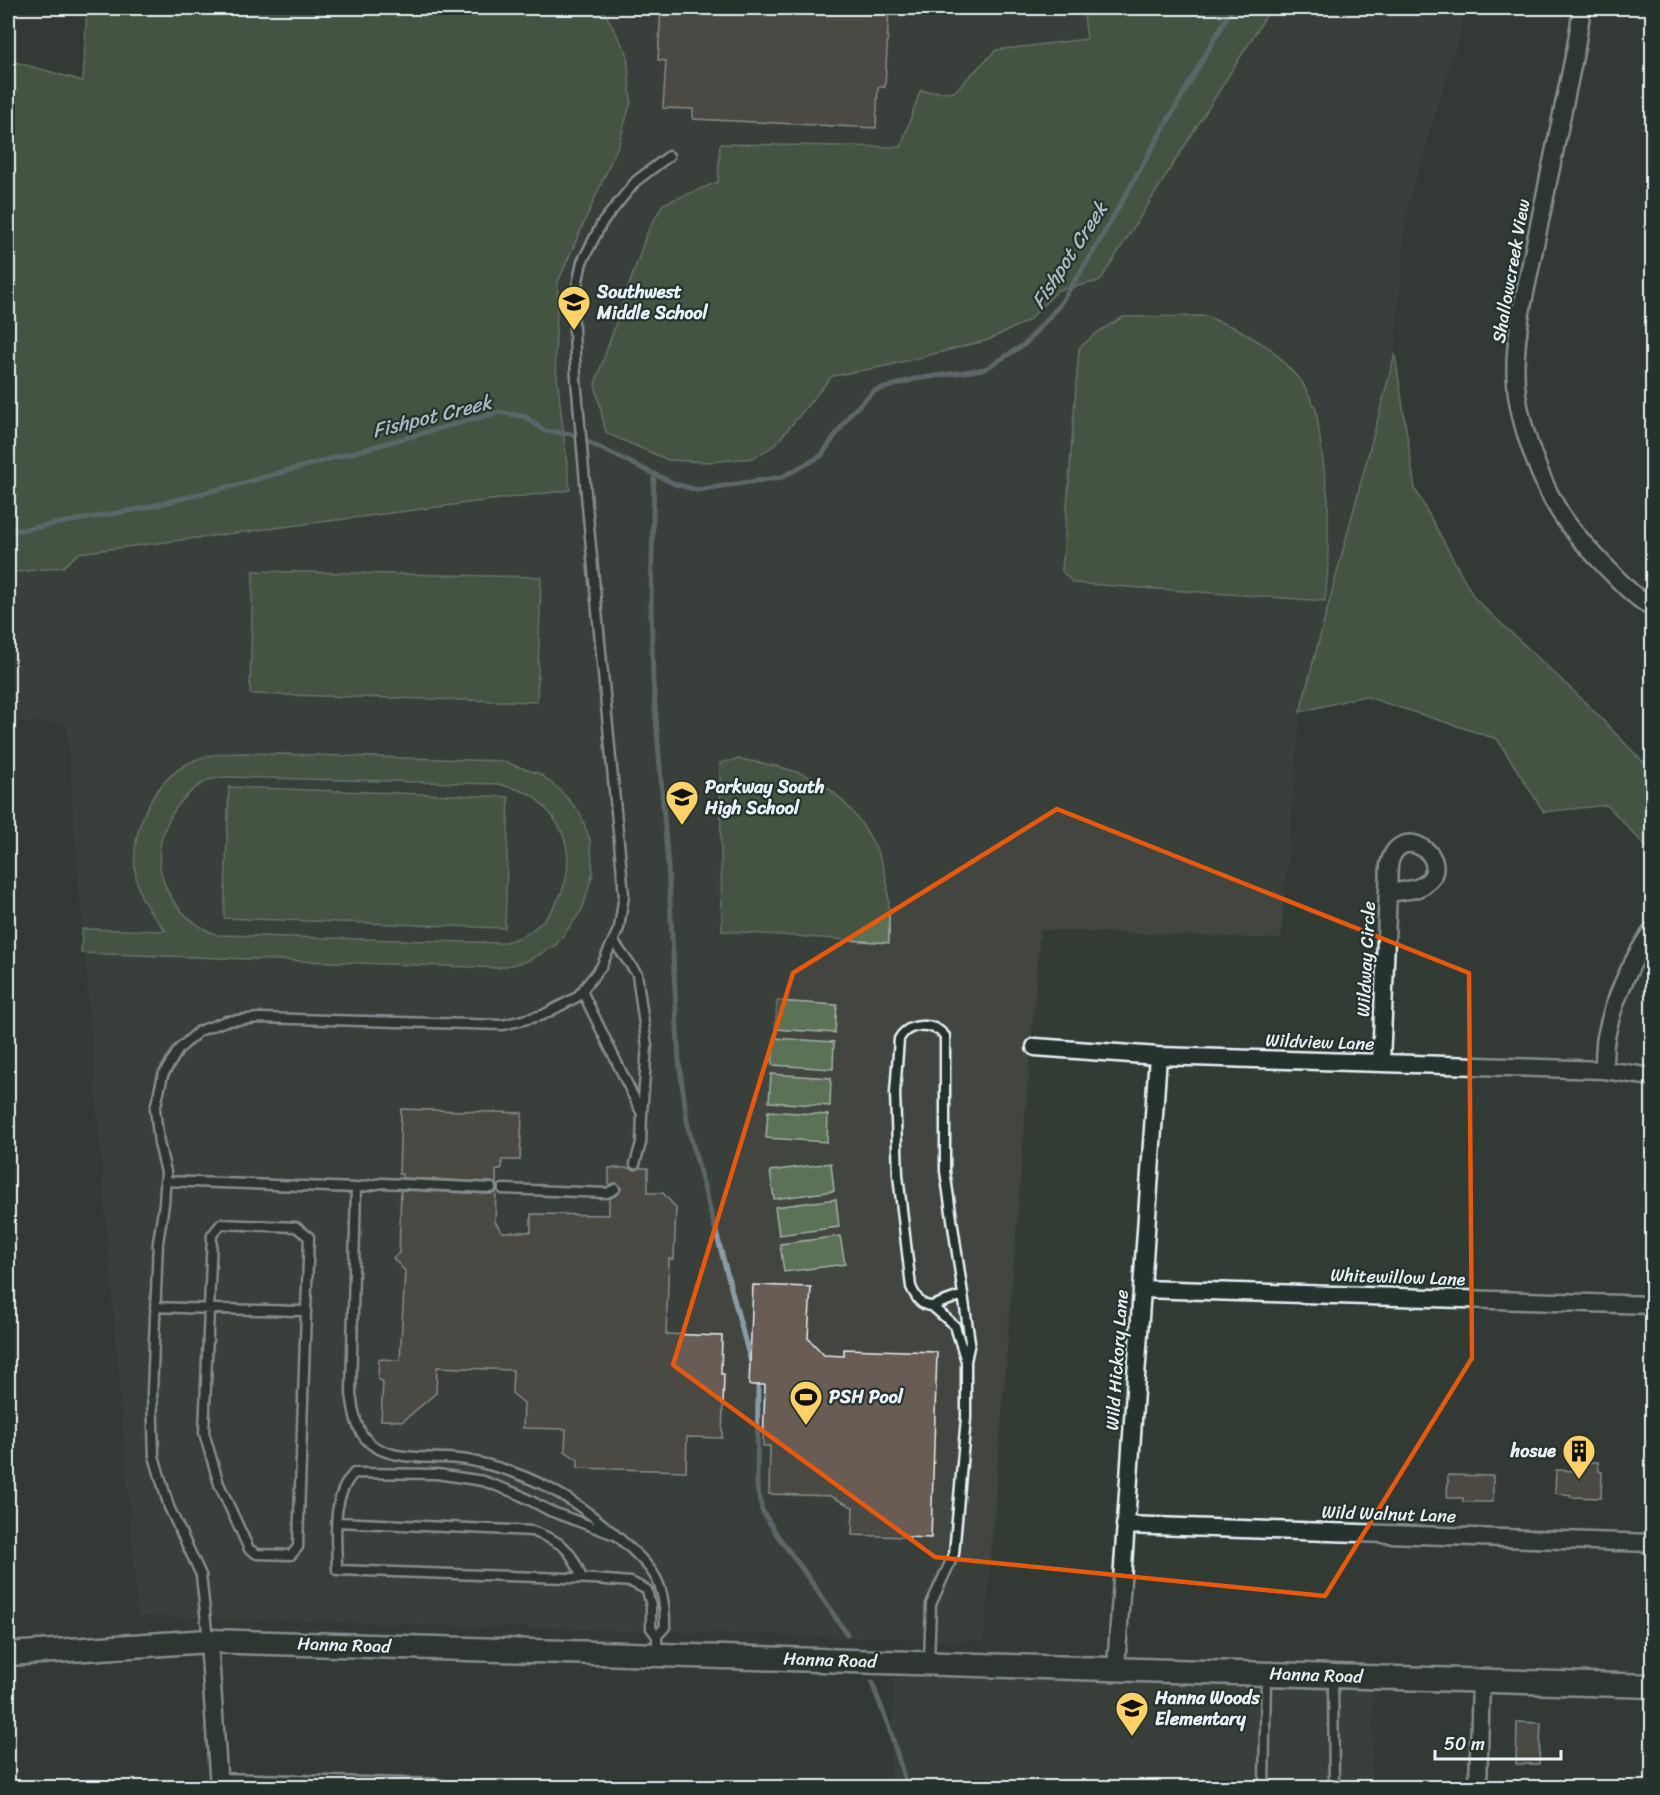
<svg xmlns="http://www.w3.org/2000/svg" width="1660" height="1795" viewBox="0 0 1660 1795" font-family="Sriracha,sans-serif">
  <rect width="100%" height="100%" fill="#333b35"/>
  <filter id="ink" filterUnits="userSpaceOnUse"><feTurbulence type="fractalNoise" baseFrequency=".0167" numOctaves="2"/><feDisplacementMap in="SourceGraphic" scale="12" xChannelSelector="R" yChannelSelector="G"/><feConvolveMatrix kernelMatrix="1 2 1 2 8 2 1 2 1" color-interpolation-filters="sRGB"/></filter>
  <g filter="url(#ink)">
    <!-- built -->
    <path fill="#43453f" d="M87,8H1467L1406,210L1395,354L1300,712L1281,939L1040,930L984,1641L138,1616L66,722H8V573L63,566Z
      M894,1677L1374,1687L1371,1787L889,1788Z"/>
    <!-- green -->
    <path fill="#5b7256" stroke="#a2b2a7" stroke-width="1.5" fill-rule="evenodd" d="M87,8H602L627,53L631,102L619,143L558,282L555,359L570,490L79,553L63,567L8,573V60L83,81Z
      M1083,8H1271L1100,281L1058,290L1028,321L988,340L886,366L832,376L775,445L754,458L708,462L668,460L606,433L595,384L647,233L663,204L718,182L720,144L901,147L920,91L954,92L996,50L1087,39Z
      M1205,316L1238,329L1271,349L1302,382L1316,409L1328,499V567L1325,601L1073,583L1062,571L1079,348L1098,332L1123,317Z
      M1395,354L1415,489L1475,599L1585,702L1652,771V853L1607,805L1544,812L1497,739L1364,696L1300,712Z
      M253,571L541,577L537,702L250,694Z
      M250,753L501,761L540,774L560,790L580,813L590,840L593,873L582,910L556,945L528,961L499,968L81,953L82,929L166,931C157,920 148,911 142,898C121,849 146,781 195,760C212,753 232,753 250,753ZM227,777L498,784C509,787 523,790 533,796C538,800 542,805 546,809C584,847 569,906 528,933C521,938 510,940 502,943L217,935C190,924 167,902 161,872C153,836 176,796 209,780C214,778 221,778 227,777Z
      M738,759C762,763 787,767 810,777C847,795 880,842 887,883C890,902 889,923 889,943L722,931L720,763Z
      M229,787L509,797L505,928L224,918Z
      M777,1001L837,1005L835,1033L775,1029Z
      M774,1038L834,1042L833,1069L772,1065Z
      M771,1074L831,1078L830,1106L769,1102Z
      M768,1111L828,1115L827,1142L766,1138Z
      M831,1163L834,1191L774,1199L770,1171Z
      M836,1199L839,1227L779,1235L775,1207Z
      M840,1236L845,1264L784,1272L780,1244Z"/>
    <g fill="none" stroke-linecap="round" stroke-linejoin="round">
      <!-- stream -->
      <path stroke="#8a9ca6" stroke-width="5" d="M654,475L651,604L653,681L668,866L679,1062L688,1127L751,1363
        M8,532L140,509L236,485L499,412L526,417L545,431L571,434L675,484L697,490L782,477L821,456L851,413L874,391L915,379L985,369L1025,344L1058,307L1092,254L1232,8
        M756,1378L758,1387L757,1487L762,1510L777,1535L801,1567L847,1634
        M872,1683L890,1730L907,1788"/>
    </g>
    <!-- building -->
    <path fill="#675b55" stroke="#e8f1f8" stroke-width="1.5" d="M661,8H889L885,87H878L876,128L693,119V109L663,108L666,61L658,60Z
      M401,1109L522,1113L520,1160H502V1168L496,1171V1184L491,1182L402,1178V1174H399Z
      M609,1168H630L636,1170L640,1168H648V1193H663L676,1208L674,1259H669L666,1334L722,1336L721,1374H724L722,1438L687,1437L686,1471L578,1468V1460L565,1451L566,1429L523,1428L524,1403L512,1393L513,1370L437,1367L436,1393L403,1421L381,1420L383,1382L378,1379L379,1359L400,1360L405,1271L393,1258L399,1253L401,1190L491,1194L496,1192L495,1222L502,1232H531V1214L609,1215V1199L618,1194L621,1189L616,1183L609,1185Z
      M753,1285L811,1287L808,1338L824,1355L844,1356V1349L937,1352L931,1538L852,1535L853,1507L830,1496L769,1494L770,1446H763L765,1385H749Z
      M1575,1461L1598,1462L1599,1471L1602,1472L1601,1498L1571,1497V1495L1555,1493L1556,1470L1575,1471Z
      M1448,1475L1493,1476V1502H1463V1498H1447Z
      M1517,1722L1541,1723L1539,1764H1516Z"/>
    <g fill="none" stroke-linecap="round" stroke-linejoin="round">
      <defs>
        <path id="lane" d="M582,991L642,1114L647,1046L637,974L613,941
          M635,1164L641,1143L642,1114
          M165,1181L356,1188L351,1393C354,1414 356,1437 377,1448C403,1462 438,1455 467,1460C529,1472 572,1496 619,1538C632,1550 647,1562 656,1578C664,1594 665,1610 665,1627L657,1636V1655
          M356,1188L382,1183L491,1188
          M503,1189L607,1193L615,1189
          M932,1306L963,1295
          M155,1307C205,1309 256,1310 306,1311L309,1237L296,1227L221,1224L212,1235L204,1433L219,1484L249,1549L257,1554L291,1555L298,1547L306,1311
          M337,1522L532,1531C563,1543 570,1547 582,1578
          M612,1534L550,1511L518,1494L483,1481L437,1474L354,1473C330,1498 337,1537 337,1570L594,1579L631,1582L647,1590L651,1606V1628L657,1636
          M208,1640L201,1575L169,1507L154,1456L152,1393L158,1242L164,1204L166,1172L159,1143L155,1109L163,1075L179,1049L199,1031L226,1021L260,1018L503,1025L543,1015L577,997L601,967L619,928L624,895L587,505L576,379L573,304L582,262L602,223L636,181L669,156
          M929,1662L931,1604L954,1554L966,1418V1361L970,1342L945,1171V1036C933,1022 908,1022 899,1039L895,1093L898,1175L911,1287C916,1297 920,1306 932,1306L955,1326L966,1361
          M1333,1677L1334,1788
          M1264,1788L1266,1676"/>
        <path id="street" d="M1582,8L1576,47L1521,312C1517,336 1514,360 1516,384C1519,425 1542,487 1565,520C1576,536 1591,551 1604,565C1619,580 1634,598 1652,607
          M1652,931C1631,961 1613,1001 1606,1037C1604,1048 1604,1059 1604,1070L1652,1077
          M1035,1047L1158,1056L1604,1070
          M1381,1063L1389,865C1399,818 1457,860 1425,884C1416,891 1399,891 1388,893
          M1142,1289L1652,1305
          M1125,1525L1652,1543
          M209,1641L219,1788
          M1116,1668L1158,1056
          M219,1782L438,1788
          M1478,1788L1481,1680"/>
        <path id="secondary" d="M8,1654L209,1641L1652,1686"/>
      </defs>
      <!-- lane casing -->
      <use href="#lane" stroke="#e8f1f8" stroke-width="13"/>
      <!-- street casing -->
      <use href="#street" stroke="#e8f1f8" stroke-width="21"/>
      <!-- secondary casing -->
      <use href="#secondary" stroke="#e8f1f8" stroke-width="27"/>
      <!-- lane -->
      <use href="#lane" stroke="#26332d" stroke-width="8"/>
      <!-- street -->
      <use href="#street" stroke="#26332d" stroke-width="16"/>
      <!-- secondary -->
      <use href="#secondary" stroke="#26332d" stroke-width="22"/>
    </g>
  </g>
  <!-- marked area -->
  <path d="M0 0H1660V1795H0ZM1057,809L1469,973L1472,1358L1325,1596L935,1557L673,1365L793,973Z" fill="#333b35" fill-opacity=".55" fill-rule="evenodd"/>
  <path fill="none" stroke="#e8590c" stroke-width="4.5" stroke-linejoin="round" d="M1057,809L1469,973L1472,1358L1325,1596L935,1557L673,1365L793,973Z"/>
  <!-- icons -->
  <defs>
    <symbol id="school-pin" viewBox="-11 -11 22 30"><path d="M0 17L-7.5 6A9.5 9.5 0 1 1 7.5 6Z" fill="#ffd166" stroke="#26332d"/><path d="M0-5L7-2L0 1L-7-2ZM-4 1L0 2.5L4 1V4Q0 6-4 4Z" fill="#111"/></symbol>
    <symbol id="stadium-pin" viewBox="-11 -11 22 30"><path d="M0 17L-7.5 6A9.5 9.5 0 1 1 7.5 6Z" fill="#ffd166" stroke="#26332d"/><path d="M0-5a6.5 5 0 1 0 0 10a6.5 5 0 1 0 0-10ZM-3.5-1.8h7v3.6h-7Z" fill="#111"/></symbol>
    <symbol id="building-pin" viewBox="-11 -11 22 30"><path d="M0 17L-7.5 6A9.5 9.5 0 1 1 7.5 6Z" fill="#ffd166" stroke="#26332d"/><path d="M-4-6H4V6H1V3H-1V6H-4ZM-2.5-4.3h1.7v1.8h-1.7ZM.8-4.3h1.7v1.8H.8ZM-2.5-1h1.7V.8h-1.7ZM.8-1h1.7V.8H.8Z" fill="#111"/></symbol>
  </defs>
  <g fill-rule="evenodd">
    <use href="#school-pin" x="555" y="283" width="38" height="52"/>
    <use href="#school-pin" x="663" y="778" width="38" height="52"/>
    <use href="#stadium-pin" x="787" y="1378" width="38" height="52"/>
    <use href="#building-pin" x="1560" y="1432" width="38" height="52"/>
    <use href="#school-pin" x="1113" y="1689" width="38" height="52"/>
  </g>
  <g text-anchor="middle" stroke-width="4.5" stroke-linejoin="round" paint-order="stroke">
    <!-- street labels -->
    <g font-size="18" fill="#e8f1f8" stroke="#26332d">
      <text transform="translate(1511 271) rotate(-80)" y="6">Shallowcreek View</text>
      <text transform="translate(1366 959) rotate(-87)" y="6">Wildway Circle</text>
      <text transform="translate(1320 1042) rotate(2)" y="6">Wildview Lane</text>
      <text transform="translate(1398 1277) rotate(2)" y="6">Whitewillow Lane</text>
      <text transform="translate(1117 1360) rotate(-86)" y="6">Wild Hickory Lane</text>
      <text transform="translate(1389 1514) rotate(2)" y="6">Wild Walnut Lane</text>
      <text transform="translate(344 1645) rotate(2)" y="6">Hanna Road</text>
      <text transform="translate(830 1660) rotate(2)" y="6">Hanna Road</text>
      <text transform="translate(1316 1675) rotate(2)" y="6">Hanna Road</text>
    </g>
    <!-- poi labels -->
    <g font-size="18" font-weight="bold" fill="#e8f1f8" stroke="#26332d" text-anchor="start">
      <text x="597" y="298">Southwest<tspan x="597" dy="21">Middle School</tspan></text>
      <text x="705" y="793">Parkway South<tspan x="705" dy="21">High School</tspan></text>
      <text x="829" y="1403">PSH Pool</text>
      <text x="1556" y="1457" text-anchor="end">hosue</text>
      <text x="1155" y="1704">Hanna Woods<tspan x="1155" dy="21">Elementary</tspan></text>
    </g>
    <!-- water labels -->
    <g font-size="20" font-style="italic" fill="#aab9c2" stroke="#26332d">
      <text transform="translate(1069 255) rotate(-57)" y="7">Fishpot Creek</text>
      <text transform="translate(432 416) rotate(-14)" y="7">Fishpot Creek</text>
    </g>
  </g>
  <!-- margin -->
  <rect width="1660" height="1795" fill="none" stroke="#26332d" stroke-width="30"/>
  <rect x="15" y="15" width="1630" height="1765" fill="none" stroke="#e8f1f8" stroke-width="2" filter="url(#ink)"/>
  <!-- scale -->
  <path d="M1435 1750v9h126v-9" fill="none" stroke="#e8f1f8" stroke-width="3"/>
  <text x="1444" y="1750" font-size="18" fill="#e8f1f8" stroke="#26332d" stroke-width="4.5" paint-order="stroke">50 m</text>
</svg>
